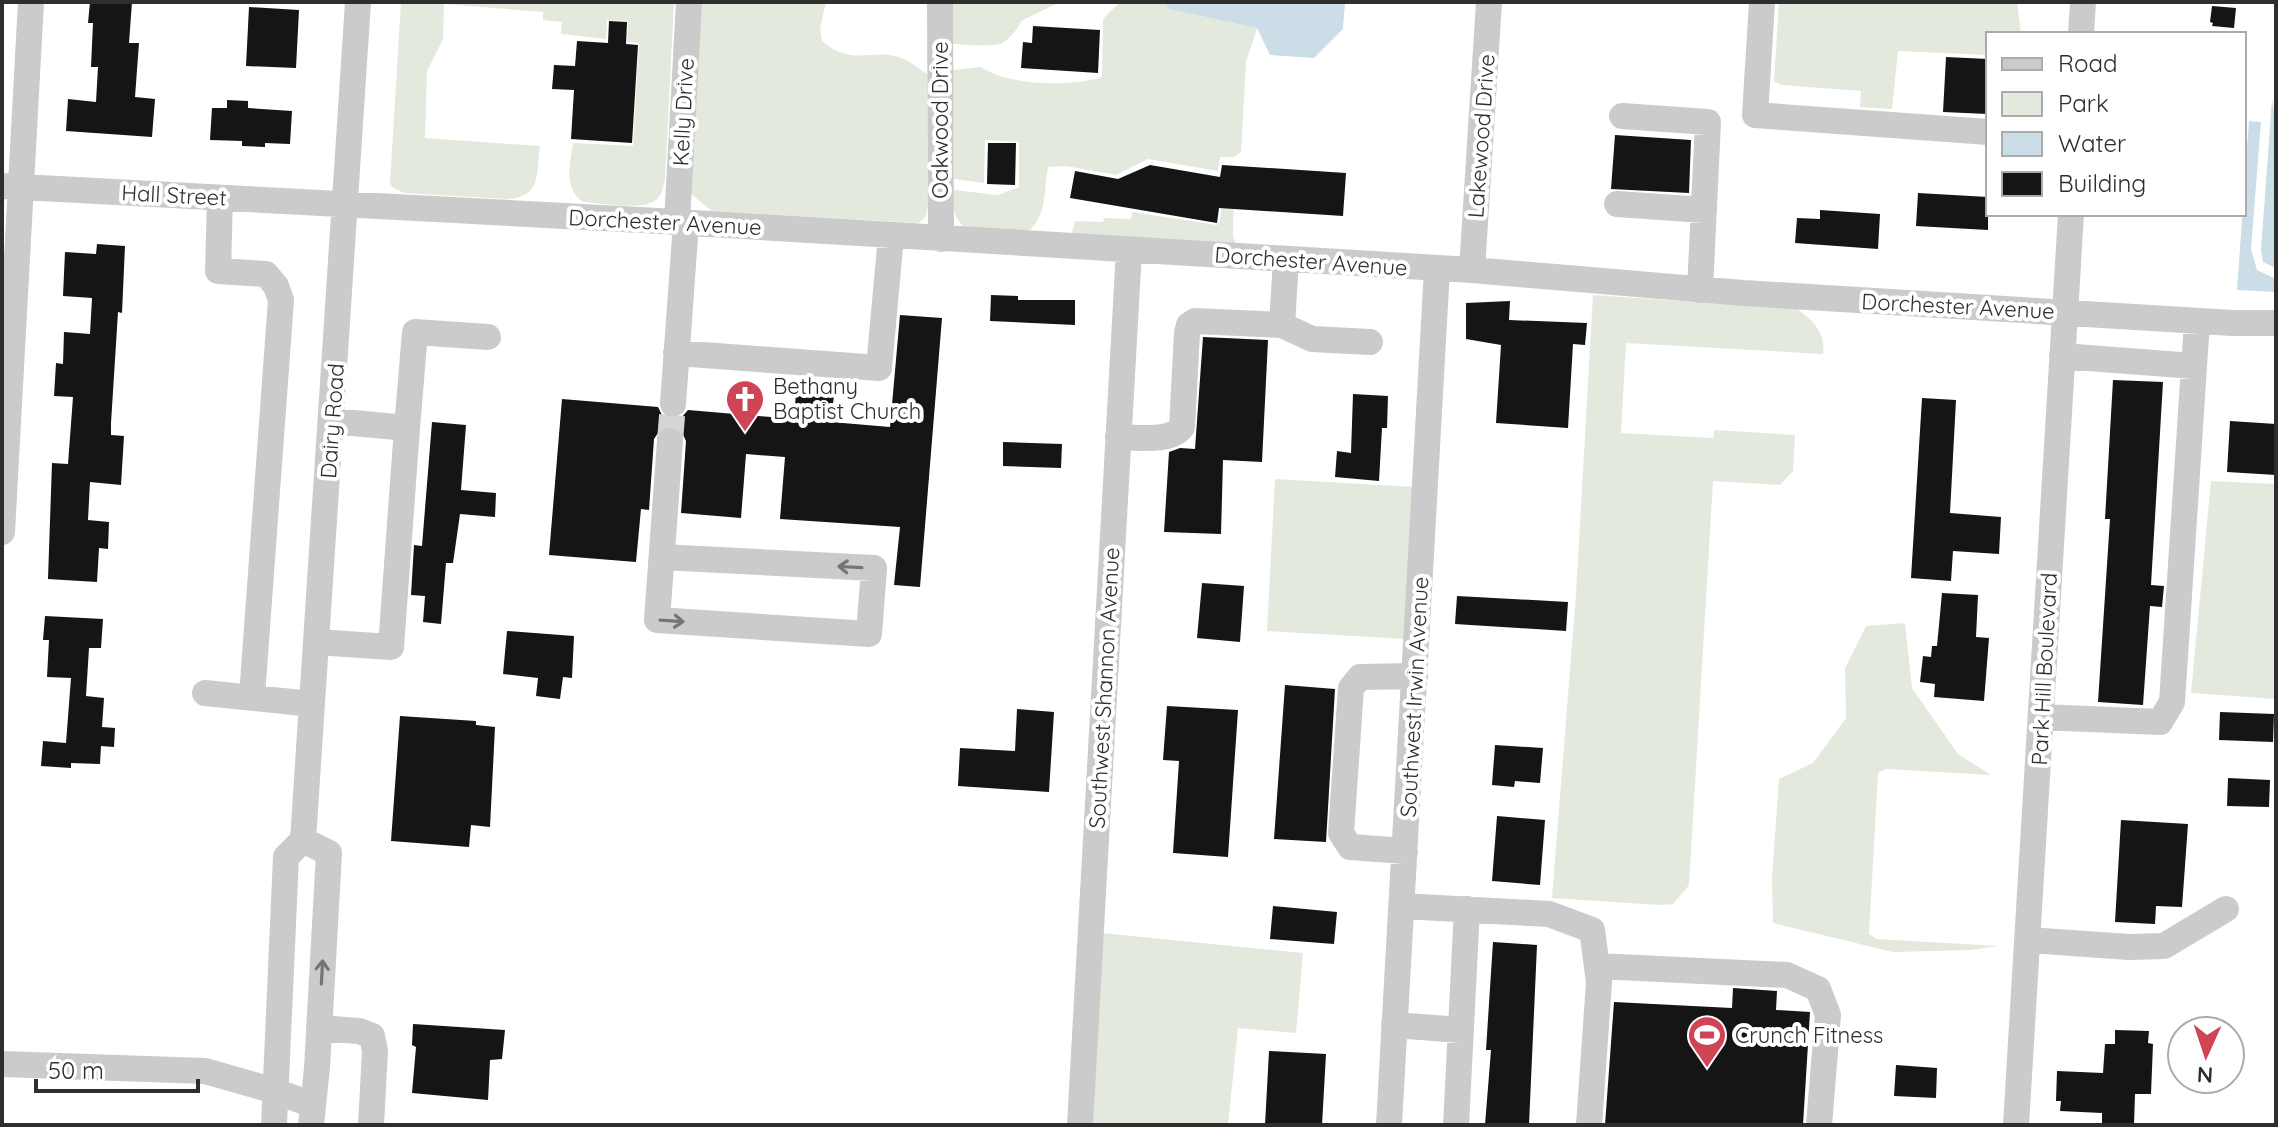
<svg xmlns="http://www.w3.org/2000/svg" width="2278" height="1127" viewBox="0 0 2278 1127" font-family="Quicksand,sans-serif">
  <rect width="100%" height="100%" fill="#fff"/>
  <!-- green -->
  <path fill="#e4e9dd" d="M401,2H674L665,180C663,186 663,193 658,198C647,212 600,203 583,202C563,188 570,164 573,143L633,146L639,43L627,42L628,21L607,20L606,39L561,34L562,22L543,20V12L444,4L443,39L427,71L425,138L540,146C536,174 542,197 507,199L404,193L392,187L390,183Z
    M699,2H826L820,28L822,41C854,69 874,45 906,60C913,63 920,70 927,74L928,204L926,216L919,223L712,211L691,194Z
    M952,2H1060L1021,21C1019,28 1010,38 1004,42C995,48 960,45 949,43Z
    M1120,2H1165L1168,9L1257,28L1246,62L1241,152L1234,157H1220L1218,171L1148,159L1116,175L1066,166L1048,167C1044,189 1047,218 1027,232L964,227C953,215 951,206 954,190L998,195L1019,187V142L985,140L984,183L954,179L953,70L981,67C1008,86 1071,87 1102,77L1103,19Z
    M1779,2H2017L2021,34H1988V55L1898,51L1892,109L1860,107L1861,91L1781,85L1774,81Z
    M1225,172L1237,174L1233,219V236L1238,248L1079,236L1072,232L1075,221L1103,222L1104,218L1131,219L1132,212L1217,225L1220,221Z
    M1593,295L1797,309C1813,320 1826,333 1823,354L1626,343L1621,433L1713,438L1714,430L1795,435L1793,471L1780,485L1713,481L1689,885L1673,904L1660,905L1552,898L1576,594Z
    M1275,479L1414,487L1405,639L1267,631Z
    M2211,481L2276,484V699L2191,693Z
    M1905,623L1912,688L1958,754L1991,775L1886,769L1878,773L1869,934L1877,939L1998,946L1971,950L1893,952L1773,923L1772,878L1779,779L1813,763L1846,718L1845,668L1866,626Z
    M1102,933L1303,953L1296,1033L1238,1028L1228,1125H1118L1084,1122Z"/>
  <!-- water -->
  <path fill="#cbdee7" d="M1165,2H1345L1343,29L1314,58L1270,55L1257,28L1168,9Z
    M2272,100L2276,120V268L2263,262L2261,250Z
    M2249,121L2261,122L2251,249L2257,270L2276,279V292L2237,290Z"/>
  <!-- building -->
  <path fill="#151515" d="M90,2H132L129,43H139L135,97L155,99L152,137L66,131L68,99L96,102L98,67H91L93,23H88Z
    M2212,6L2236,8L2234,28L2212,26L2213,23L2210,22Z
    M249,7L299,10L296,68L246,66Z
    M609,21L627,22L626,44L638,45L632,143L571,139L574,90L552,89L554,65L575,66L577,41L608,43Z
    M1033,26L1100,30L1098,73L1021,68L1023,42L1032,43Z
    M1946,57L1988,59V114L1943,112Z
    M227,100L248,101V108L292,111L290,144L265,143V147L242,146V141L210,140L212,108H227Z
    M1615,135L1691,140L1689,193L1611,189Z
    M988,143H1016L1015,185L987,184Z
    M1150,165L1220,177L1222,165L1346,173L1343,216L1219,208L1217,223L1070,198L1075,171L1118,179Z
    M1918,193L1988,197V230L1916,226Z
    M1820,210L1880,214L1878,249L1795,243L1797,218L1820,219Z
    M97,244L125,246L122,313L118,312L111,423V435L124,436L121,485L90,482L88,520L109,522L108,549L99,548L97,582L48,579L52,463L68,464L73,397L54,396L56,363L63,364L64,332L90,334L92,298L63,296L65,252L96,254Z
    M991,295L1018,296V300H1075V325L990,321Z
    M1510,301L1509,320L1587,323L1585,345L1573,344L1568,428L1496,423L1501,345L1466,339V303Z
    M900,315L942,318L920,587L894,585L900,527L780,519L785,457L746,454L741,518L681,513L686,441L680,428L672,425L662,427L654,439L649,510L641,509L636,562L549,555L562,399L658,407L663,417L671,420L681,418L688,410L794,419L796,392L834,395L831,422L890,427Z
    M1203,337L1268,340L1262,462L1223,460L1221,534L1164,532L1169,452L1180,448L1195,449Z
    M2113,380L2163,382L2151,585L2164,586L2162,607L2150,606L2143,705L2098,702L2110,519H2105Z
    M1353,394L1388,396L1387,428H1382L1379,481L1335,477L1337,451L1351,453Z
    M1922,398L1956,400L1950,513L2001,517L1999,554L1953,551L1951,581L1911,578Z
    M2230,421L2276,424V475L2227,472Z
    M432,422L466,425L461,490L496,493L495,517L460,514L453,563H446L441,624L423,622L425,596L411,595L414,545L422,546Z
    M1003,442L1062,444L1061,468L1003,466Z
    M1202,583L1244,586L1240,642L1197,638Z
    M1942,593L1978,595L1976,637L1989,638L1984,701L1934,697L1935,684L1920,682L1923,656L1931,657L1932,646H1937Z
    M1457,596L1568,602L1566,631L1455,624Z
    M45,616L103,619L101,648H89L86,696L104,698L102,727L115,728L114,747L101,746L100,764L71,763V768L41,766L43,741L66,743L71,678L47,677L49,640H43Z
    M507,631L574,636L572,678L563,677L560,699L536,696L538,678L503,674Z
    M1285,685L1335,689L1326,842L1274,839Z
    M1167,706L1238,710L1228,857L1173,853L1179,761L1163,760Z
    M1017,709L1054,712L1049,792L958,786L960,748L1015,751Z
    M2220,712L2274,714L2273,742L2219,740Z
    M400,716L476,721V725L495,727L490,827L471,825L469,847L391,841Z
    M1495,745L1543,748L1540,783L1515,781L1514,787L1492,785Z
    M2228,778L2270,780L2269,807L2227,806Z
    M1497,816L1545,820L1540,885L1492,881Z
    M2121,820L2188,824L2182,907L2156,906L2155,924L2115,922Z
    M1273,906L1337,912L1334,944L1270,939Z
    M1493,942L1537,945L1529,1125H1485L1491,1050H1486Z
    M1733,988L1777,991L1776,1010L1810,1012L1803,1125H1605L1614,1002L1732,1008Z
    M413,1024L505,1030L502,1059L490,1060L488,1100L412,1093L416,1047L412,1045Z
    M2115,1030L2149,1031L2148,1043L2153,1044L2151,1094H2135L2134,1125H2102V1113L2060,1111L2061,1101H2056L2057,1071L2103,1073L2105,1044H2115Z
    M1269,1051L1326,1054L1322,1125H1265Z
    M1896,1065L1937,1068L1936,1098L1894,1096Z"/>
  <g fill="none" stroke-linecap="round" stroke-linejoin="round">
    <!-- minor-tunnel -->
    <path stroke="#d5d5d5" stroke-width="26" stroke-dasharray="26 13" stroke-linecap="butt" d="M670,441L673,404"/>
    <!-- minor -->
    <path stroke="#cbcbcb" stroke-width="26" d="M940,2L941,239
      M1762,2L1755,115L1988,132
      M2081,34L2083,2
      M1622,116L1708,122L1700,290
      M2,186L677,222L1472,270L1743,293L2233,323H2276
      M220,198L218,271L266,274L276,286L281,300L252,696
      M1617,204L1704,210
      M677,222L689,2
      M1472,270L1489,2
      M1282,325L1312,339L1370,342
      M676,353L879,368L891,236
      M2062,356L2194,366
      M673,404L686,223
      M407,428L415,332L488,337
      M1118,437C1136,437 1170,443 1182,427L1187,333L1189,325L1195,321L1282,325L1286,260
      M2,532L31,2
      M662,557L874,568L869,634L657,620L670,441
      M316,642L391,647L407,428L332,421
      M205,693L312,704
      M2041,717L2160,722L2172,702L2197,321
      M303,840L329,853L317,1068L311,1125
      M1405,851L1350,847L1341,833L1351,688L1360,677L1415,676
      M1402,906L1549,914L1592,930L1599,982L1589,1125
      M2028,940L2129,947L2164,946L2226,909
      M1597,966L1787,975L1818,989L1828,1015L1819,1125
      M1394,1025L1461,1030
      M319,1028L359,1031L372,1036L375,1051L371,1125
      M2,1064L205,1071L275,1091L313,1105
      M274,1125L286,857L303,840L358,2
      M1080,1125L1129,250
      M1389,1125L1437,269
      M1456,1125L1467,909
      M2016,1125L2071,214"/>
  </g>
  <!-- one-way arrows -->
  <defs><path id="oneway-shaft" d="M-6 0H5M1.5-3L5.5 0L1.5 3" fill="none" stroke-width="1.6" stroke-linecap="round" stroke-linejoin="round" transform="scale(2)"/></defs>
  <g stroke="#757575">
    <use href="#oneway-shaft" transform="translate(850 567) rotate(-177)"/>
    <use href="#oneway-shaft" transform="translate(672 621) rotate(4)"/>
    <use href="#oneway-shaft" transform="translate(322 972) rotate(-87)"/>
  </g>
  <!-- icons -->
  <defs>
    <symbol id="church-pin" viewBox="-11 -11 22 30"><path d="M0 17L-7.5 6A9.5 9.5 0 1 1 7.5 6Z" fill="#d04555" stroke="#fff"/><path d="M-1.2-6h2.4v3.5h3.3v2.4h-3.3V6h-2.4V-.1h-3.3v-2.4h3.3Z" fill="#fff"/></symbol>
    <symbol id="stadium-pin" viewBox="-11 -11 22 30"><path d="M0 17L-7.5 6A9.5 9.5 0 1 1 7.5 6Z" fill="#d04555" stroke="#fff"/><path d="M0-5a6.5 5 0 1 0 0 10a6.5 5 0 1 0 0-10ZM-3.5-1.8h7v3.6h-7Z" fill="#fff"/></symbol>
  </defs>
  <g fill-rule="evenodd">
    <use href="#church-pin" x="723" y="377" width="44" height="60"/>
    <use href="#stadium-pin" x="1685" y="1013" width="44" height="60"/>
  </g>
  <g text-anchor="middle" stroke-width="8" stroke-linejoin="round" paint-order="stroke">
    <!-- street labels -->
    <g font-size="22" fill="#2e2e2e" stroke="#fff">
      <text transform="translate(683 112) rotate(-87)" y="8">Kelly Drive</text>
      <text transform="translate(940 120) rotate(-90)" y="8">Oakwood Drive</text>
      <text transform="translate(1481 136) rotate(-86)" y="8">Lakewood Drive</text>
      <text transform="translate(174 195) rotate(3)" y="8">Hall Street</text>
      <text transform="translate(665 222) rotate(3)" y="8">Dorchester Avenue</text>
      <text transform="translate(1311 261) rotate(4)" y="8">Dorchester Avenue</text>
      <text transform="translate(1958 306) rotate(3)" y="8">Dorchester Avenue</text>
      <text transform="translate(332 421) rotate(-86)" y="8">Dairy Road</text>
      <text transform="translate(2044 669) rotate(-87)" y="8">Park Hill Boulevard</text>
      <text transform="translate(1104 688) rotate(-87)" y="8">Southwest Shannon Avenue</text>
      <text transform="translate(1414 697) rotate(-87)" y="8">Southwest Irwin Avenue</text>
    </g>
    <!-- poi labels -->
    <g font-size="22" fill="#2e2e2e" stroke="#fff" text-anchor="start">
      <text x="773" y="394">Bethany<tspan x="773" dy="25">Baptist Church</tspan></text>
      <text x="1735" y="1043">Crunch Fitness</text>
    </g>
  </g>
  <!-- border -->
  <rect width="2278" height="1127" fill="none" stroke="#2e2e2e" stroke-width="8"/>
  <!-- legend -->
  <rect x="1986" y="32" width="260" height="184" fill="#ffffff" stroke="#ababab" stroke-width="2"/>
  <rect x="2002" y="58" width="40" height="12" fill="#cbcbcb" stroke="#ababab" stroke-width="2"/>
  <text x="2058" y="72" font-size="24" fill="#2e2e2e">Road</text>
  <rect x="2002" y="92" width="40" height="24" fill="#e4e9dd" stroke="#ababab" stroke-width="2"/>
  <text x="2058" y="112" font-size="24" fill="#2e2e2e">Park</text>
  <rect x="2002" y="132" width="40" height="24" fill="#cbdee7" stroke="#ababab" stroke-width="2"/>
  <text x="2058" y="152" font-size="24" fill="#2e2e2e">Water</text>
  <rect x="2002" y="172" width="40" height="24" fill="#151515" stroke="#ababab" stroke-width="2"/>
  <text x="2058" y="192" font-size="24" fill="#2e2e2e">Building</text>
  <!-- north arrow -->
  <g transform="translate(2206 1055) rotate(183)"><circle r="38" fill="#ffffff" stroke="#ababab" stroke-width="2"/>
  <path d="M0-6L14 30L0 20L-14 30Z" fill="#d04555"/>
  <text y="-12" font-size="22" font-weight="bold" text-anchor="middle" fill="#2e2e2e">N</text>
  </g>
  <!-- scale -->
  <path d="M36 1079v12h162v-12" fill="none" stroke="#2e2e2e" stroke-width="4"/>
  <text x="48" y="1079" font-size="24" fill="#2e2e2e" stroke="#ffffff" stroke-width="6" paint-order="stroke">50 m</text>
</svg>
